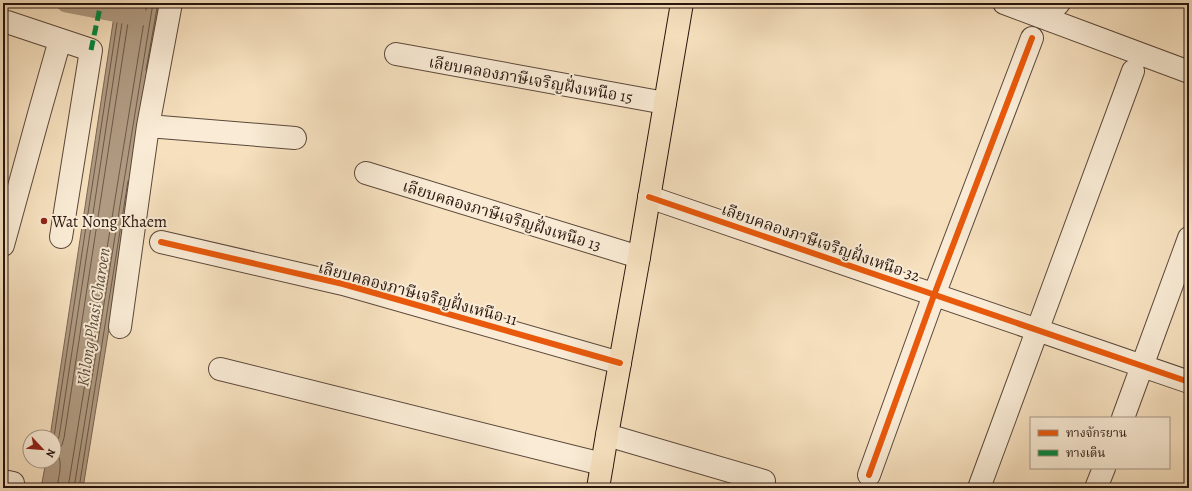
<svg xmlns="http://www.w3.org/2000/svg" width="1192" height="491" viewBox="0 0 1192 491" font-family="Alegreya,'Noto Serif Thai',serif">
  <rect width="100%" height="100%" fill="#f6e0be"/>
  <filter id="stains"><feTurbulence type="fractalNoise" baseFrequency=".005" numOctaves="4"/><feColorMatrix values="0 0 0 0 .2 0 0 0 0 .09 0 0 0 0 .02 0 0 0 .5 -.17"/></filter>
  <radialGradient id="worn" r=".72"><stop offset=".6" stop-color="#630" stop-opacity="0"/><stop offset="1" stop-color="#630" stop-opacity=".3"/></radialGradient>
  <!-- water -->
  <path fill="#b09b82" stroke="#7a6554" d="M116,3H162L83,488H41L46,461H54V437H50Z"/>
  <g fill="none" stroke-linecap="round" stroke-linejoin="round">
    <!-- shore -->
    <path stroke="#6c5848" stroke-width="1" d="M146,70L158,3
      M54,437L120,3
      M54,444L57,442L59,437L125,3
      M57,488C59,474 63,464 57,451L62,445L64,438L131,3
      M68,488L147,3
      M74,488L153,3
      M79,488L128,181"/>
    <!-- canal -->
    <path stroke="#b09b82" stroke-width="19" d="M66,3L139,17"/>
    <defs>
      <path id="minor" d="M1004,3L1189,72
        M1045,18L1059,3
        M7,22L91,50L61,237
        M396,54L665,103
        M148,126L295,138
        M366,173L639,257
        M649,197L1189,382
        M161,242L343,284L620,363
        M3,245L39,114L60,40
        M120,327L148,126L171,3
        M220,369L602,464
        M1123,418L1189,238
        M607,435L764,481
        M869,475L934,295L1032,38
        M3,481L13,483L12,488
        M979,488L1133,71
        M1096,488L1104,468"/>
      <path id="major" d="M598,488L607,435L639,257L682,3"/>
    </defs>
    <!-- minor casing -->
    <use href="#minor" stroke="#5c483a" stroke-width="24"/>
    <!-- major casing -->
    <use href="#major" stroke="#28150e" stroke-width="24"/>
    <!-- minor -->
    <use href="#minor" stroke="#f9ebd5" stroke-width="22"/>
    <!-- major -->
    <use href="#major" stroke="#f6e0be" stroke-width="22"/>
    <!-- quiet -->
    <path stroke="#00873e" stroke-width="5" stroke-dasharray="10 5" stroke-linecap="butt" d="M91,50L101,3"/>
    <defs>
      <path id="cycleway" d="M649,197L1189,382
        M161,242L343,284L620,363
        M869,475L934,295L1032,38"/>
    </defs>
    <!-- cycleway casing -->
    <use href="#cycleway" stroke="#f9ebd5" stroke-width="8"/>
    <!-- cycleway -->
    <use href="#cycleway" stroke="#e8590c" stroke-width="6"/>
  </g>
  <!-- markers -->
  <circle fill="#8f2418" stroke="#f9ebd5" stroke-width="1.5" cx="44" cy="221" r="4"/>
  <g text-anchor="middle" stroke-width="4" stroke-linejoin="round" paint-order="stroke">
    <!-- street labels -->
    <g font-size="16" fill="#28150e" stroke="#f9ebd5">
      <text transform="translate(531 79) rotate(10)" y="6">เลียบคลองภาษีเจริญฝั่งเหนือ 15</text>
      <text transform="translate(502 215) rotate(17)" y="6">เลียบคลองภาษีเจริญฝั่งเหนือ 13</text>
      <text transform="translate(821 242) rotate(19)" y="6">เลียบคลองภาษีเจริญฝั่งเหนือ 32</text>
      <text transform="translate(418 293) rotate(15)" y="6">เลียบคลองภาษีเจริญฝั่งเหนือ 11</text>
    </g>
    <!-- poi labels -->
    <g font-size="16" fill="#28150e" stroke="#f9ebd5" text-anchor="start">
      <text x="52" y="227">Wat Nong Khaem</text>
    </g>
    <!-- water labels -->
    <g font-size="17" font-style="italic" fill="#5e4b3c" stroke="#f9ebd5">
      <text transform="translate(93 317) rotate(-81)" y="6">Khlong Phasi Charoen</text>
    </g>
  </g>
  <!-- margin -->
  <rect width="1192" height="491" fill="none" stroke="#f6e0be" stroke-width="16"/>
  <rect x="4" y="4" width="1184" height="483" fill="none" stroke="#28150e" stroke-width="2"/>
  <rect x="8" y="8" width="1176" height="475" fill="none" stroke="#28150e"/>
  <!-- legend -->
  <rect x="1030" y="417" width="140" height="52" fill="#f9ebd5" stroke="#a59585"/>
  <rect x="1038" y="430" width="20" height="6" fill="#e8590c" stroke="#a59585"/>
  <text x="1066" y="437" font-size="12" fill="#28150e">ทางจักรยาน</text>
  <rect x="1038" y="450" width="20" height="6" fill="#00873e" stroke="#a59585"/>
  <text x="1066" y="457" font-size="12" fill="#28150e">ทางเดิน</text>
  <!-- north arrow -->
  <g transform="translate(42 449) rotate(116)"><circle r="19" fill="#f9ebd5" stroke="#a59585"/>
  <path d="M0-3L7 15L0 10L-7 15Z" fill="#8f2418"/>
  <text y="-6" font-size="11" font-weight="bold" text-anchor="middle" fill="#28150e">N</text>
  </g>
  <rect width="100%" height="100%" filter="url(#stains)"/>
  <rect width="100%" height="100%" fill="url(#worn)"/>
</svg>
